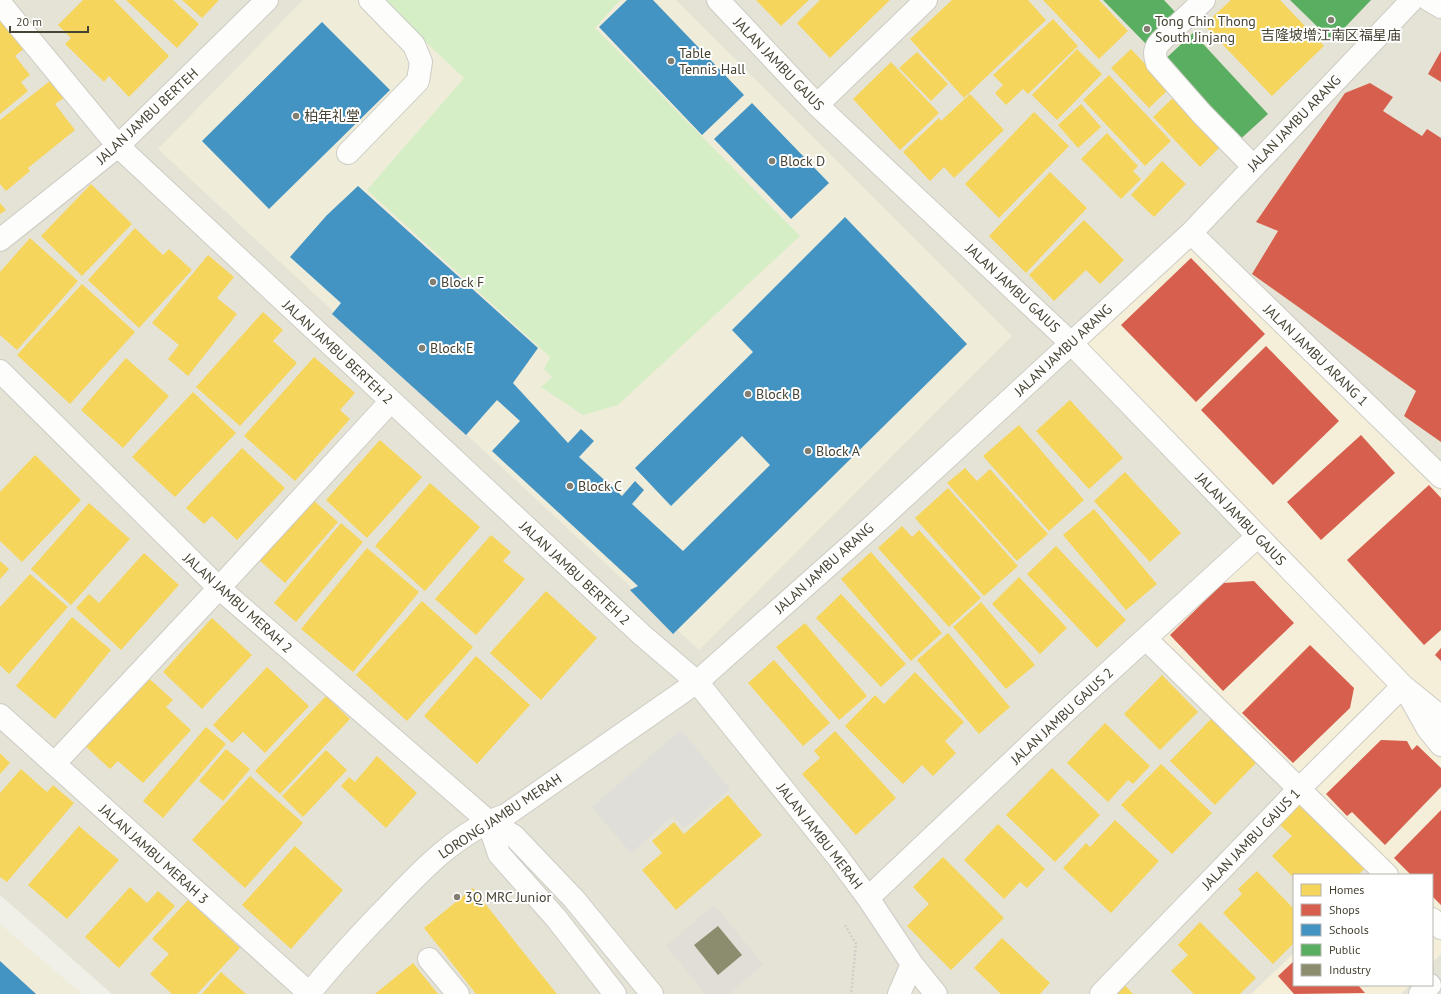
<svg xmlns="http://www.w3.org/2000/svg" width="1441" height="994" viewBox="0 0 1441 994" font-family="'PT Sans','Noto Sans SC',sans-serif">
  <rect width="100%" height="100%" fill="#f0efe8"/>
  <!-- residential -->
  <path fill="#e5e3d5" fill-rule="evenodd" d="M0,0H1441V994H112L0,895ZM1294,875H1432V985H1294Z"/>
  <!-- commercial -->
  <path fill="#f5eed9" d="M1193,243L1379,425L1441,490V954L1432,963V875H1374L1156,642L1269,535L1084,344Z
    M1294,953V985H1410L1401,994H1251Z"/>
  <!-- industrial -->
  <path fill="#e0ded6" d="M714,905L763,964L729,994H706L666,946Z"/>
  <!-- education -->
  <path fill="#efedd9" d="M303,0H676L1012,336L699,650L158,149Z
    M0,924L82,994H0Z"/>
  <!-- green -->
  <path fill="#d6eec5" d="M381,0H620L595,28L800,236L618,405L583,415L541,387L552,377L544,369L550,357L367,190L464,78Z"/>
  <!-- parking -->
  <path fill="#dfded8" d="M681,730L730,789L684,828L673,816L631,853L592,807Z"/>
  <!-- homes -->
  <path fill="#f6d55c" d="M83,0H114L169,56L129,97L109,76L104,82L65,44L71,38L58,25Z
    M126,0H173L199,24L177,48Z
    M182,0H219L202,18Z
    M756,0H809L781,26Z
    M820,0H890L830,58L797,23Z
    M952,0H1028L1046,20L964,98L910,39Z
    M1043,0H1099L1128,31L1099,59Z
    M1231,0H1280L1324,46L1272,96L1204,25Z
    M1053,19L1078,46L1028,94L1023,89L1006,105L995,93L1003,85L993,75Z
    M0,20L25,48L15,56L30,75L21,82L28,91L0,114Z
    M1077,49L1102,74L1057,120L1032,95Z
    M1131,49L1169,89L1149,108L1111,68Z
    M917,52L948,84L931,101L899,68Z
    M891,62L939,113L900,150L853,99Z
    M1109,75L1171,141L1145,166L1083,100Z
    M50,81L64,98L55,104L75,130L28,168L30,171L6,191L0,184V120Z
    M970,94L1004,130L954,178L944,167L930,181L903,152L939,118L941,121Z
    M1176,95L1223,144L1200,167L1153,117Z
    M1081,104L1101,127L1078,148L1058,125Z
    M1034,112L1069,146L999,218L965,184Z
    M1107,133L1138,166L1133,171L1141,179L1121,199L1081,159Z
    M1162,161L1186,184L1154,217L1131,195Z
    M1050,172L1087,208L1026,273L989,236Z
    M91,184L132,224L82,276L41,236Z
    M0,203L6,210L0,214Z
    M1084,220L1124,260L1100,284L1086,270L1054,301L1029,275Z
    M135,228L163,255L169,249L192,270L139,328L88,280Z
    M30,238L78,281L17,350L0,335V272Z
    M208,255L234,277L217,298L237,314L188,376L168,359L179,345L152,323Z
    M82,284L135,332L70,404L17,355Z
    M263,312L283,330L273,341L297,363L240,426L196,387Z
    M314,357L355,393L340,410L350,419L295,481L244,436Z
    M126,358L169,396L123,448L81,410Z
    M193,392L236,433L175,497L132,457Z
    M1070,400L1123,458L1089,489L1036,431Z
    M1019,425L1084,500L1049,531L983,456Z
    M380,440L422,477L367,538L326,500Z
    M242,448L285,488L237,540L212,516L204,524L186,508Z
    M35,455L81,500L22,562L0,541V492Z
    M965,468L977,481L990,469L1048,534L1017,561L947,483Z
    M1125,472L1181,533L1150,562L1094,501Z
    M430,483L480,527L425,591L375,546Z
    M948,488L1018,566L984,596L915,518Z
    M312,499L338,522L285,583L259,560Z
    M89,503L130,539L71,605L31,569Z
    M1094,509L1157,584L1126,610L1063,535Z
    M341,523L363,542L296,622L274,603Z
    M902,526L912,537L919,530L981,598L949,627L878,548Z
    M491,535L511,552L503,561L525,579L476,635L435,599Z
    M1056,546L1126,620L1097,648L1027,574Z
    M367,548L419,592L353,672L301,629Z
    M871,552L942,633L911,661L841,579Z
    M144,553L179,585L121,650L76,608L89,594L99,603Z
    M0,561L9,569L0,579Z
    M30,574L68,607L9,674L0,665V607Z
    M1019,577L1067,628L1040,654L992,604Z
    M546,591L597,638L541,700L490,653Z
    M841,594L906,664L881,687L816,618Z
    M422,601L473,647L407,721L356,675Z
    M981,602L1035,665L1006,689L953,627Z
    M72,617L111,650L55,719L16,686Z
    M212,618L252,655L202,709L163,672Z
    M805,623L867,696L839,720L776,647Z
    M948,633L1010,707L979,734L917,660Z
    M476,656L530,705L477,764L424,716Z
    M774,660L830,723L803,746L748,683Z
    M267,667L309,706L265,753L243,732L232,743L213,725Z
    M915,672L964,722L945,741L956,753L933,776L922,765L903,784L845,726L875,695L884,704Z
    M144,674L173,700L166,707L191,730L143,783L118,761L110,769L82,743Z
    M1162,675L1198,712L1160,750L1124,714Z
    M326,696L350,719L280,794L255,771Z
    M1212,718L1256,763L1215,805L1170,761Z
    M1105,723L1150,766L1133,784L1128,780L1108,802L1067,763Z
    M206,727L226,744L163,818L143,801Z
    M835,731L896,798L856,835L802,774L820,758L814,751Z
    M226,749L250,769L223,801L199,781Z
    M326,750L347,770L303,817L282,796Z
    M0,753L10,763L0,774Z
    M377,756L417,793L386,828L341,786L349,777L355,782Z
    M1161,764L1212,813L1172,854L1121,805Z
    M1052,768L1100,815L1055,862L1006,815Z
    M21,769L47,792L53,785L74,803L7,882L0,877V793Z
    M250,776L303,823L245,888L192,840Z
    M728,795L762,835L676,910L642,870L662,853L652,841L674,822L684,834Z
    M1307,797L1371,862L1358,875H1294V878L1272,856L1292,836L1280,825Z
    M1115,820L1159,861L1111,913L1063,868L1086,843L1090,847Z
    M998,824L1045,869L1027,888L1020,882L1004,899L964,860Z
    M79,826L119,860L67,919L28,885Z
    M295,846L343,890L291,949L242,905Z
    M943,857L1004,918L951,970L907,926L929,904L913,887Z
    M1257,871L1294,909V943L1273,964L1223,913L1242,894L1238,889Z
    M130,887L147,903L158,891L175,906L119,968L85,937Z
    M473,888L520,948L557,994H476L440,948L424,928Z
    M188,900L240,948L197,994H172L150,974L169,954L152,939Z
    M1200,922L1256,978L1240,994H1194L1171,971L1188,955L1178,945Z
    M1002,938L1050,983L1040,994H1001L974,968Z
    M413,963L438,994H375L392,980Z
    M221,972L246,994H202Z
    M1123,983L1133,994H1113Z"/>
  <!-- shops -->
  <path fill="#d6604d" d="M1441,51V82L1428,74Z
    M1370,83L1393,97L1383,111L1422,136L1427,129L1441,138V442L1404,416L1416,391L1252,274L1278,231L1256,222L1345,93Z
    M1191,258L1265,334L1196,402L1121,325Z
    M1266,346L1339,421L1273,485L1201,410Z
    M1361,435L1395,473L1321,540L1287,502Z
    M1429,485L1441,498V630L1424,645L1347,560Z
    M1254,581L1294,623L1223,691L1170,635L1223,583Z
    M1310,645L1354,688L1350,708L1293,763L1242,713Z
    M1441,648V661L1435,655Z
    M1381,740L1407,741L1412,750L1417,745L1441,768V787L1385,845L1352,812L1347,816L1326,794Z
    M1441,810V905L1432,896V875H1411L1394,858Z
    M1294,961V985H1358L1365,993L1294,994L1278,976Z"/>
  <!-- schools -->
  <path fill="#4393c3" d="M627,0H653L744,95L702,135L599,27Z
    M322,22L390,90L269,209L202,141Z
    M752,103L829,183L791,219L714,139Z
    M358,186L538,348L513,383L568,443L581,429L594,441L579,457L622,496L635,481L644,490L632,504L683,551L770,465L742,436L671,506L635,468L753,352L732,330L845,217L967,344L673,634L630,590L638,586L492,451L520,421L497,400L466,435L332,314L341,303L290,257L327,215Z
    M0,961L36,994H0Z"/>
  <!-- public -->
  <path fill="#5aae61" d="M1103,0H1164L1177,14L1146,44Z
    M1290,0H1371L1332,41Z
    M1193,33L1268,114L1235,144L1161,63Z"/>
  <!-- industry -->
  <path fill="#8c8c6e" d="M718,926L742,955L718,975L694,945Z"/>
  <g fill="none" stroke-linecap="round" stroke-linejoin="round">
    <defs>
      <path id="minor" d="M718,0L817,105L1071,343L1403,686L1441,717
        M1204,0L1160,42C1154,49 1154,54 1157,63L1202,114L1253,166
        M1429,0L1441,7
        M0,3L118,146L642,635L697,682L837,856L868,898L912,964L936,994
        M817,105L926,0
        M348,153L418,81L421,62L414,45L370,0
        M1191,233L1441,477
        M0,240L118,146L267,0
        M0,371L219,588L488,821L514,836L574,899L652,994
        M1146,639L1387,875
        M1410,697L1428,729L1441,745
        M0,715L309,993
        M54,764L219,588L391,401
        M488,821L499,854L556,918L615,994
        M868,898L1066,711L1258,536
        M1432,919L1441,928
        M429,959L458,994
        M309,994C332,965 358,937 384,910C419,873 456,832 506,815L697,682L865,533L1191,233L1412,0
        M899,994L912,964
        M1101,994L1300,788L1403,686
        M1420,994L1430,985"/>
    </defs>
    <!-- minor casing -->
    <use href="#minor" stroke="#cdcbc4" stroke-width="24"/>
    <!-- path -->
    <path stroke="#d1cfc9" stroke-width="2.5" stroke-dasharray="2 2" stroke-linecap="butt" d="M845,925L856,944L851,994"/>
    <!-- minor -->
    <use href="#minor" stroke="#fdfdfc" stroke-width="22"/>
  </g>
  <!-- markers -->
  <g fill="#827f72" stroke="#fff" stroke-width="1.5">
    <circle cx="1331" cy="20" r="4"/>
    <circle cx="1147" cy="29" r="4"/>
    <circle cx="671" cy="61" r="4"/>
    <circle cx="296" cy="116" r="4"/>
    <circle cx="772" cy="161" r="4"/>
    <circle cx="433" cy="282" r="4"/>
    <circle cx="422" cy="348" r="4"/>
    <circle cx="748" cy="394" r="4"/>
    <circle cx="808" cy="451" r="4"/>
    <circle cx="570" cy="486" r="4"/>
    <circle cx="457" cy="897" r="4"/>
  </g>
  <g text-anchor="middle" stroke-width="4" stroke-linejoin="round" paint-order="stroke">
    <!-- poi labels -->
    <g font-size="14" fill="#474333" stroke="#fff" text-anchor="start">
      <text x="1155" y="26">Tong Chin Thong<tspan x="1155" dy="16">South Jinjang</tspan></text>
      <text x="1331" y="40" text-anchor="middle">吉隆坡增江南区福星庙</text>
      <text x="679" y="58">Table<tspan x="679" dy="16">Tennis Hall</tspan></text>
      <text x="304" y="121">柏年礼堂</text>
      <text x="780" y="166">Block D</text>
      <text x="441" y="287">Block F</text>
      <text x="430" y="353">Block E</text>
      <text x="756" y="399">Block B</text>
      <text x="816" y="456">Block A</text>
      <text x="578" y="491">Block C</text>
      <text x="465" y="902">3Q MRC Junior</text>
    </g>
    <!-- street labels -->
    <g font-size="14" fill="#474333" stroke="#fff">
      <text transform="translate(779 64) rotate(46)" y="5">JALAN JAMBU GAJUS</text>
      <text transform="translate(147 116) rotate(-43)" y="5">JALAN JAMBU BERTEH</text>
      <text transform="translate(1294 123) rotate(-46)" y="5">JALAN JAMBU ARANG</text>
      <text transform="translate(1013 288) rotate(43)" y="5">JALAN JAMBU GAJUS</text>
      <text transform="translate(1063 350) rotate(-43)" y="5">JALAN JAMBU ARANG</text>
      <text transform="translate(338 352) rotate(43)" y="5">JALAN JAMBU BERTEH 2</text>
      <text transform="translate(1316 355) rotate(44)" y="5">JALAN JAMBU ARANG 1</text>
      <text transform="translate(1241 519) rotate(46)" y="5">JALAN JAMBU GAJUS</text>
      <text transform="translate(824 568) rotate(-42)" y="5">JALAN JAMBU ARANG</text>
      <text transform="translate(575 573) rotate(43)" y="5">JALAN JAMBU BERTEH 2</text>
      <text transform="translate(238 603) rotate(42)" y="5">JALAN JAMBU MERAH 2</text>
      <text transform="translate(1062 716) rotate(-43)" y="5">JALAN JAMBU GAJUS 2</text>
      <text transform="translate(500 816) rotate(-33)" y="5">LORONG JAMBU MERAH</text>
      <text transform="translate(820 836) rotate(52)" y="5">JALAN JAMBU MERAH</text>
      <text transform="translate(1251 839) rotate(-46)" y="5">JALAN JAMBU GAJUS 1</text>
      <text transform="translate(154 854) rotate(42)" y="5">JALAN JAMBU MERAH 3</text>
    </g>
  </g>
  <!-- legend -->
  <rect x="1293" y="874" width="140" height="112" fill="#ffffff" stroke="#b5b4ad"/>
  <rect x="1301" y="884" width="20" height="12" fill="#f6d55c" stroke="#b5b4ad"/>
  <text x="1329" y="894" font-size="12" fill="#474333">Homes</text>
  <rect x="1301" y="904" width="20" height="12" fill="#d6604d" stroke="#b5b4ad"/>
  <text x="1329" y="914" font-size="12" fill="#474333">Shops</text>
  <rect x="1301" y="924" width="20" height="12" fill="#4393c3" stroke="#b5b4ad"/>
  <text x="1329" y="934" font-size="12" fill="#474333">Schools</text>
  <rect x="1301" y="944" width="20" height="12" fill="#5aae61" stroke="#b5b4ad"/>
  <text x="1329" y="954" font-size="12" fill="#474333">Public</text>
  <rect x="1301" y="964" width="20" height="12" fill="#8c8c6e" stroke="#b5b4ad"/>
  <text x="1329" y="974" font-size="12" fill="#474333">Industry</text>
  <!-- scale -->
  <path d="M10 26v6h78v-6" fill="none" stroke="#474333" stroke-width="2"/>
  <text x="16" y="26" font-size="12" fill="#474333" stroke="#ffffff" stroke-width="3" paint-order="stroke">20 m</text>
</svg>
